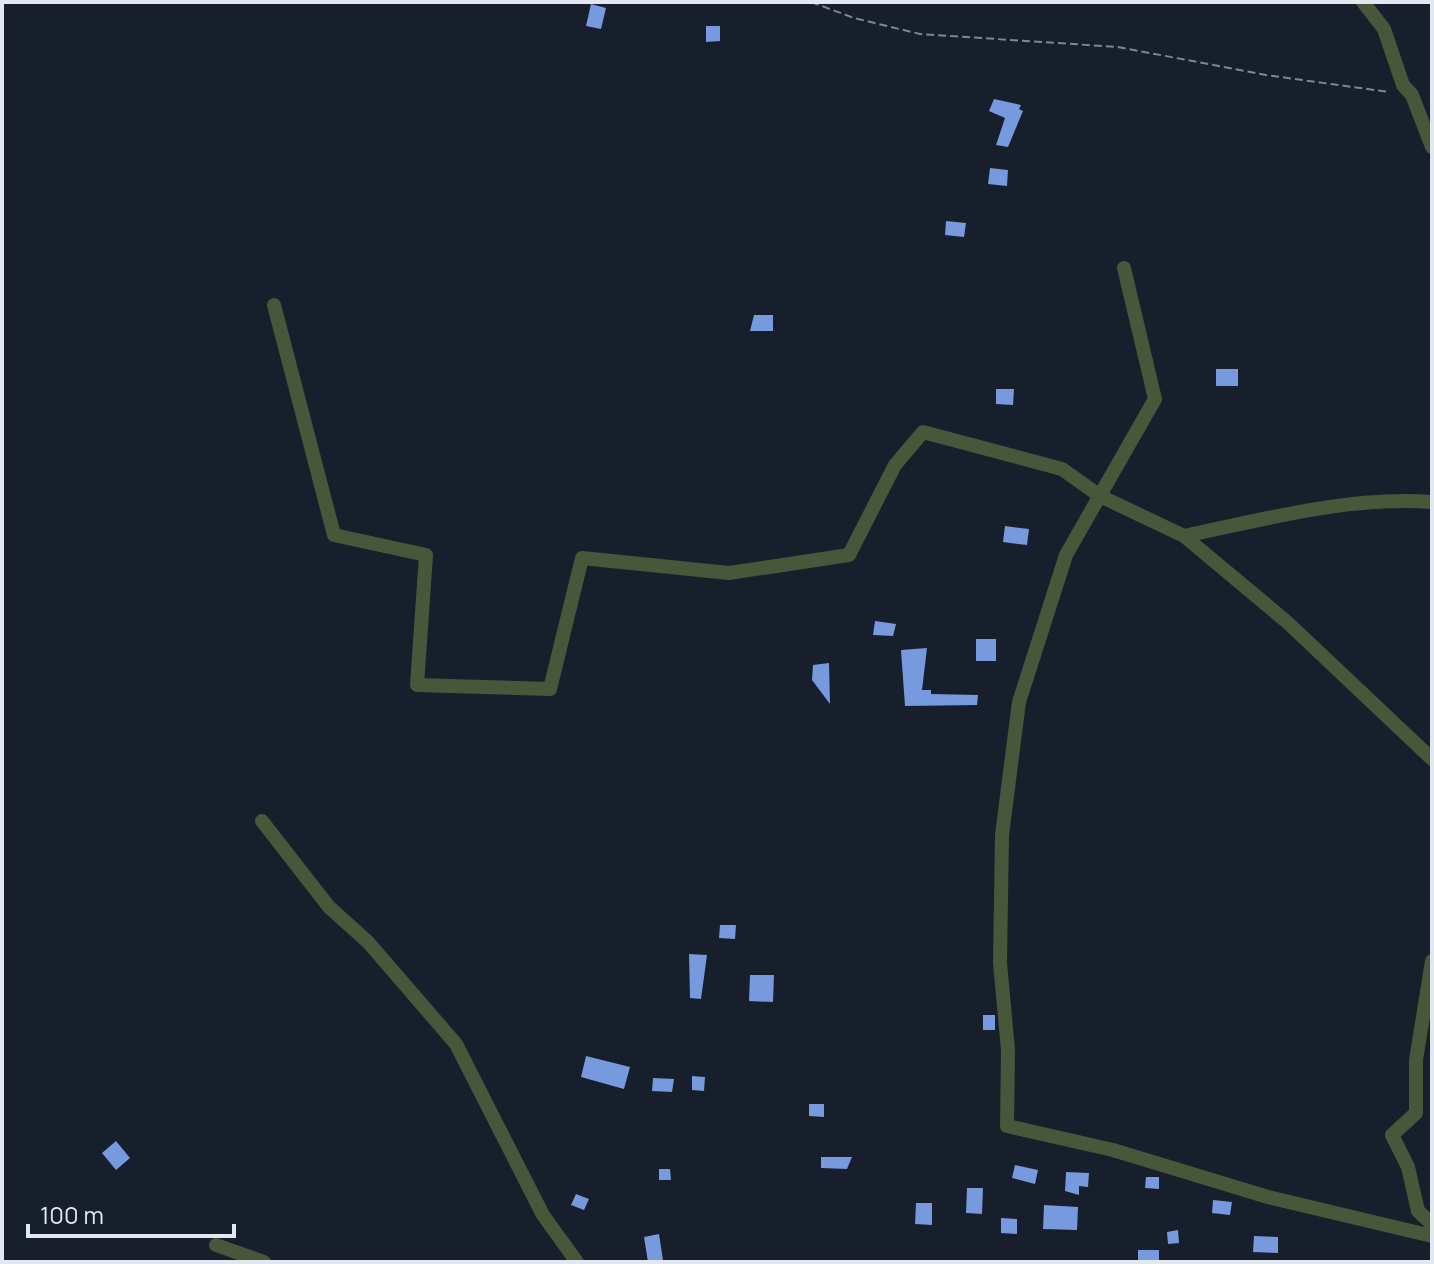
<svg xmlns="http://www.w3.org/2000/svg" width="1434" height="1264" viewBox="0 0 1434 1264" font-family="Manrope,sans-serif">
  <rect width="100%" height="100%" fill="#181f2c"/>
  <!-- building -->
  <path fill="#79d" d="M591,4L606,8L601,29L586,26Z
    M706,26H720V41L706,42Z
    M994,99L1021,105L1019,109L1023,111L1008,147L996,145L1005,118L989,111Z
    M990,168L1008,170L1007,186L988,184Z
    M946,221L966,223L964,237L945,235Z
    M754,315H773V331H750Z
    M1216,369H1238V386H1216Z
    M996,389H1014L1013,405L996,404Z
    M1005,526L1029,529L1027,545L1003,542Z
    M875,621L896,624L893,636L873,635Z
    M976,639H996V661H976Z
    M927,648L922,690H931V694L978,695L977,705L905,706L901,650Z
    M829,663L830,704L812,680L813,665Z
    M720,925H736L735,939L719,938Z
    M689,954L707,955L701,999L690,998Z
    M750,975H774L773,1002L749,1001Z
    M983,1015H995V1030H983Z
    M586,1056L630,1067L624,1089L581,1077Z
    M692,1076L705,1077L704,1091L692,1090Z
    M653,1078L674,1079L672,1092L652,1091Z
    M809,1104H824V1117L809,1116Z
    M116,1141L130,1158L116,1170L102,1153Z
    M821,1157H852L847,1169L821,1168Z
    M1015,1165L1038,1170L1035,1184L1012,1178Z
    M659,1169H670L671,1180H659Z
    M1066,1172L1089,1173L1088,1187L1079,1186V1195L1065,1191Z
    M1146,1177H1159V1189L1145,1188Z
    M967,1188H983L982,1214L966,1213Z
    M576,1194L589,1199L584,1210L571,1205Z
    M1213,1200L1232,1202L1230,1215L1212,1213Z
    M916,1203H932V1225L915,1224Z
    M1044,1205L1078,1207L1077,1230L1043,1229Z
    M1001,1218L1017,1219V1234L1001,1233Z
    M1178,1230L1179,1243L1168,1244L1167,1232Z
    M659,1234L663,1260L648,1262L644,1237Z
    M1254,1236L1278,1237V1253L1253,1252Z
    M1138,1250H1159V1262H1138Z"/>
  <g fill="none" stroke-linecap="round" stroke-linejoin="round">
    <!-- path -->
    <path stroke="#808691" stroke-width="2" stroke-dasharray="8 4" stroke-linecap="butt" d="M811,2L854,18L920,34L1118,47L1266,75L1389,92"/>
    <!-- street -->
    <path stroke="#48563a" stroke-width="14" d="M1363,2L1384,29L1403,85L1412,95L1432,147
      M1124,268L1155,399L1066,555L1019,702L1002,835L1000,963L1008,1050L1007,1126L1113,1150L1268,1197L1432,1236
      M274,305L334,535L426,555L417,685L550,689L582,558L729,573L849,555L895,465L923,432L1062,469L1100,496L1184,536L1287,622L1432,759
      M1184,536C1266,519 1349,496 1432,502
      M262,821L329,907L368,942L456,1044L543,1215L577,1262
      M1432,961L1416,1060V1113L1392,1135L1408,1167L1418,1211L1432,1224
      M216,1245L264,1262"/>
  </g>
  <!-- border -->
  <rect width="1434" height="1264" fill="none" stroke="#e2e7f0" stroke-width="8"/>
  <!-- scale -->
  <path d="M28 1224v12h206v-12" fill="none" stroke="#e2e7f0" stroke-width="4"/>
  <text x="40" y="1224" font-size="24" fill="#e2e7f0" stroke="#181f2c" stroke-width="6" paint-order="stroke">100 m</text>
</svg>
